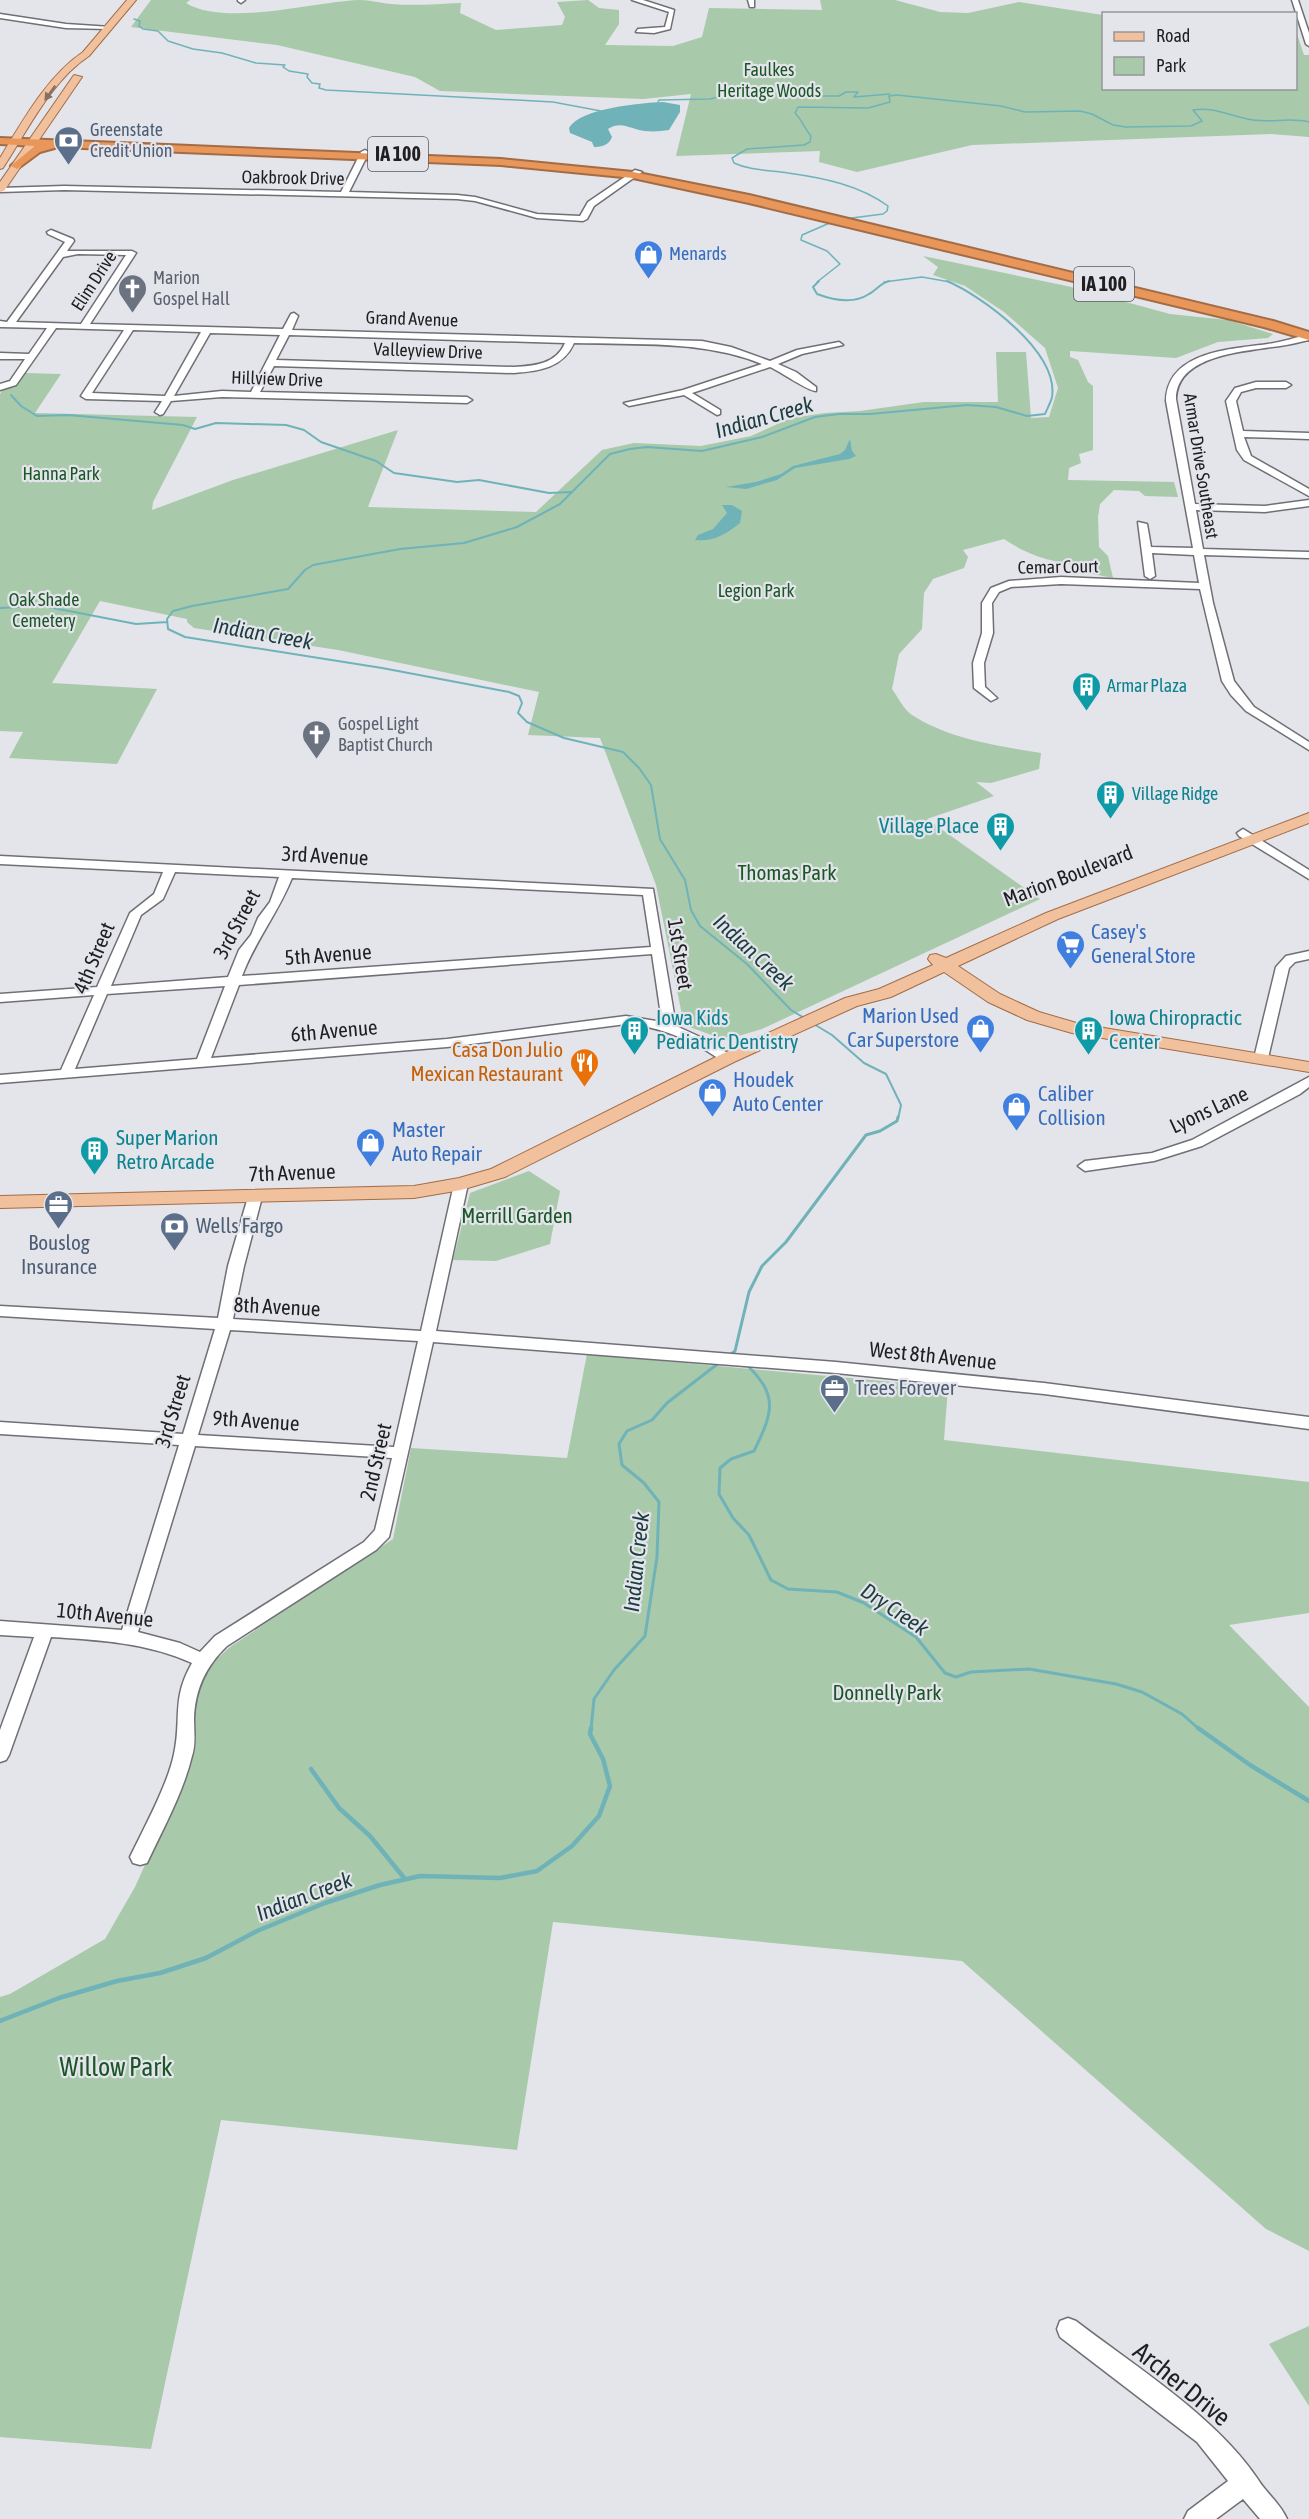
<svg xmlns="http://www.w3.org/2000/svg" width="1309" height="2519" viewBox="0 0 1309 2519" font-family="'Asap Condensed',sans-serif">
  <rect width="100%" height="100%" fill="#e4e4eb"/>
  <!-- green -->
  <path fill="#a8c9aa" d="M151,0H190L186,3C225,27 313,2 359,0C371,0 380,3 391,4C414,6 438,4 461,3L460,13L496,30L562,25L565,17L557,2L588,0L599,8L619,10V24L605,45L673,46L702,37L709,8L822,10L820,0H895L940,12L968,13L1019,2L1103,15L1104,88H1296V31L1304,55H1309V137L1271,134L972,145L857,172L819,162L820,151L676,156L691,94L643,99L440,91L415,77L277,45L131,27Z
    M923,256L1067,286L1170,314L1228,320L1273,334L1268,338L1218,342L1176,358L1070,351V357L1078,360L1088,382L1093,386V450L1079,454L1081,463L1069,468L1068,480L1174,482L1178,497L1145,496L1139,491L1114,490L1100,504L1098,517L1099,547L1108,556L1113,578L1093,574L1090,568C1057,562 1033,559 1004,539L963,550L968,557L964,568L933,579L924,593L922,629L899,654L892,689C898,697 904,710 912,715C949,739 998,746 1041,753L1039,769L991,783L976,782L994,796L927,819L1040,899L762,1029L725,1040L684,1025L656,885L600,738L528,735L539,692L338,650L194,628L187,622V619L100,601L52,683L157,689L117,764L9,758L23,732L0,731V394L3,389L15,387L25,373L61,374L35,413L197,417L153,502L152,510L233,480L398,430L368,507L536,512L602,450L634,443L701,446L751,436L791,418L825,413L860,411L924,402H998L996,352H1026L1031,418L1049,417L1058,388L1045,348L1004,312L965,286L933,275L938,267Z
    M529,1171L560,1191L550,1244L496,1261L453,1260L470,1193Z
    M587,1354L948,1387L944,1440L1309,1482V1613L1229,1625L1309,1707V2251L1266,2229L962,1961L553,1922L517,2150L221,2120L151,2449L0,2437V1997L10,1994L105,1939L135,1887L166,1818L201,1686L209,1666L230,1647L393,1539L411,1448L567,1458Z
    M1309,2326V2406L1269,2344Z"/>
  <!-- water -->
  <path fill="#6fb3b9" d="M663,102L680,105V112L669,130C661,131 654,132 645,131C631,130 622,120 608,129L612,137C609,145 602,147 594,147L592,142L570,133L569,128C580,108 641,103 663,102Z
    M850,439L852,451L856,456L849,459L795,468L777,480L746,489L726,487L756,482L781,474L793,466L840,454L845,450Z
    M722,505H732L742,511L740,523C727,534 713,542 695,540L698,535L713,529L727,513Z"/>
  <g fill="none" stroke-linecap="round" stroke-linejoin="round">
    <!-- stream-far3 -->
    <path stroke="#6fb3b9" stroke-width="1.5" d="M134,19L140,21L139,26L143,29L158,31L168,41L193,49L222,53L256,63L285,65L283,67L289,71L308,74L307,77L312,83L320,84L319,88L326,90L553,102L601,111
      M658,102L659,100L710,99L746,90L755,92L779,89L819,96H839L846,92H858L854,97L890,94
      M844,219L883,214L887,211L888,206C859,185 824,178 788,173C770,170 751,171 734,163L732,158L747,149L804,145L810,142L811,136C804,129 804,122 795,113L798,107L868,108L890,102L889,96L897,95L1001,106L1025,112L1080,111L1092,114L1113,125L1126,127L1191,126L1202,121L1193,110C1215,106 1231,117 1253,120C1272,123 1290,117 1309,122
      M817,282L840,264L827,251L801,240L802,235L832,222
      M884,282L922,277L950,282"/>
    <!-- stream-far2 -->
    <path stroke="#6fb3b9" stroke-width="2" d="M819,281L813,287L817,294C833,300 854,304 869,294C877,290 879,284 889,281
      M11,395L21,406L37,416L68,415L183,425L195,429L216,423L286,425L304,430L321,442L376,461L394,473L457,482L479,480L549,493L571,492
      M0,608L43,606L136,624L167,622
      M806,1019L791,1010L747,964L700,926L691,910L685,880L660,839L651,785L639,768L623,752L564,738L527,722L518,713L522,703L519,696L509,692L382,668L185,637L168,629L167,619L173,611L192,606L288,589L305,570L313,565L400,549L464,543L517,527L560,504L610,454L630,449L647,447L702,451L762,437L815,417L839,414H870L967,405L996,407L1027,416L1045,414C1047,409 1051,402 1052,397C1059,352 982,296 947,281
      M812,1023L832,1035L864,1063L886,1074L901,1105L898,1119"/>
    <!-- stream-far1 -->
    <path stroke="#6fb3b9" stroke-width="3" d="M730,1355L735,1351L749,1292L762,1266L786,1242L866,1135L880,1131L897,1121L898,1117
      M746,1364C779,1396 773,1412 754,1451L731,1459L720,1468L719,1494L733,1518L749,1535L771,1580L788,1589L837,1592L864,1603L916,1637L945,1673L956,1677L971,1672L1029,1669L1116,1684L1142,1692L1182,1714L1199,1729
      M591,1729L594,1699L614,1670L645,1636L657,1557L659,1502L644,1483L622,1465L619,1444L627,1431L652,1420L667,1403L720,1362"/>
    <!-- stream -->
    <path stroke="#6fb3b9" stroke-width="4.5" d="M1198,1728L1250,1765L1309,1801
      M311,1769L339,1808L370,1836L405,1879
      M0,2021L59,1998L117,1981L160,1973L206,1958L257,1931L325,1903L380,1885L420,1876L500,1878L537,1871L572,1846L599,1816L610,1786L603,1759L590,1734L591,1728"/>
    <defs>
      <path id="minor" d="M245,0L241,3L238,1V0Z
        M632,0H643L674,10L670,29L654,33L636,32L638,29L665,27L669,12Z
        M748,0H754V7H750Z
        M1292,0H1298L1309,33V46L1306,44Z
        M0,14L66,24L111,27L108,29L66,28L0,18Z
        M365,150L369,152L349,192L457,195L475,197L537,214L580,216L588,202L635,170L642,172L594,206L587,219L583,221L537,218L475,201L457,199L64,190L0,192V188L64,186L341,192L361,152Z
        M51,230L73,239L74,241L67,251H132L136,253L90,324L283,329L291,314L294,313L298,316L292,330L702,341L731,347L770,361L797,350L839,342L843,345L802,354L778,364L796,372L816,387V391C808,391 781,372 770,367L692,393L720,410V414L717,415L684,395L629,406L624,403L683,390L762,364C703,340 637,345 574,343C563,368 539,371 514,373L274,366L260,392L467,397L472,400L467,403L222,397L171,401L163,414L160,415L155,412L162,401L86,399L81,396L124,330L56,328L16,385L0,390V384L10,381L25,359H0V353L29,354L47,328L0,327V321L7,322L65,242L48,234L47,232ZM78,254L126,255L81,324L16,322L63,257ZM133,330L201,332L165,396L92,393ZM210,333L280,335L251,392L222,391L174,396ZM289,335L565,343C556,364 535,366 514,367L276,360Z
        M1309,334V340L1300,342C1264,352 1177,348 1176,399L1195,504L1265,506L1309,500V506L1265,512L1196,510L1203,549L1309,552V558L1204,555L1213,603L1234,681L1254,707L1309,742V750L1246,711L1231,695L1222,681L1200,589L1061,584L1011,587L999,592L992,603L993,633L984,663L985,687L997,698L991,701L974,688L973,663L982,633V603L991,588L1009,581L1061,577L1199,583L1194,555L1152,553L1155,576L1150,579L1145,576L1138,522L1147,524L1151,547L1193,548L1166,401C1167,351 1232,349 1268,344C1282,342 1295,338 1309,334Z
        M1256,382H1286L1291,385L1286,388H1256L1241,392L1236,401L1243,431L1309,433V439L1244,437L1251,456L1309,489V496L1244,460L1237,450L1226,401L1235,388Z
        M1243,829L1309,870V879L1239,836L1237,833Z
        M0,856L653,889L676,1026L709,1041L735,1058L733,1061C723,1063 715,1056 707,1051C681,1036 656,1026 626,1024L447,1047L0,1083V1075L61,1070L94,995L0,1002V994L97,987L130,913L154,894L163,872L0,864ZM175,872L279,877L270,902L258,918L251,935L239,950L228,977L111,986L141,915L163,899ZM292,878L643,895L651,947L242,976C255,941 278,913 292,878ZM652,954L662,1022L626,1016L447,1039L211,1058L239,985ZM225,986L197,1059L75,1069L107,994Z
        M1309,951V959L1295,962L1289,968L1268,1058L1266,1061H1256L1254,1058L1276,967L1286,956Z
        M1309,1077V1087L1300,1094L1202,1146L1154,1161L1085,1171L1078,1166L1085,1161L1152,1153L1192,1140Z
        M461,1179L468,1184L436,1331L836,1362L1044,1383L1309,1417V1429L1044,1394L836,1373L433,1342L389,1537L376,1550L227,1646C206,1666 195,1689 194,1719C194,1731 196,1744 192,1756C183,1793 163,1829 147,1863L140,1865L133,1863L130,1857C144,1828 168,1784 174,1754C182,1718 171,1700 192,1663C148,1643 100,1640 51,1637L9,1755L6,1760L0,1762V1730L34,1637L0,1635V1621L122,1630L179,1445L0,1434V1422L183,1434L215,1329L0,1316V1306L218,1318L228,1266L248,1197L255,1192L262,1197L244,1266L233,1319L421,1331L454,1184ZM230,1330L418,1341L394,1447L198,1435ZM195,1446L392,1458L375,1530L364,1542L215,1636L200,1652L180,1643L138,1632Z
        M1068,2318L1076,2321C1136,2367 1215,2416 1257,2478C1266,2493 1280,2503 1287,2519H1260L1243,2499L1216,2519H1184L1188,2511L1228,2481L1197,2442L1060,2337L1057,2329L1060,2321Z"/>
      <path id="major" d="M127,0H136L89,56C51,81 28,130 3,168L0,169V158C22,122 47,76 83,52Z
        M74,75L82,77L4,191L0,192V182Z
        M1309,813V823L1058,919L958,966L1000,994L1039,1012L1080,1024L1309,1062V1072L1072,1033L1027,1020L988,1002L944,972L891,997L857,1006L734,1062L505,1177L461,1190L414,1198L0,1208V1196L414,1186L459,1178L491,1169L722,1054L845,998L879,989L933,965L928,959L930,955L936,954L946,958L1046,913Z"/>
      <path id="highway" d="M0,138L501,159L633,172L749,195L1273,321L1309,332V340L1264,327L749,203L633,178L501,165L58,147L40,152L17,169L11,166L13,164L35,146L0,144Z"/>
    </defs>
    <!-- minor casing -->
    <use href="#minor" stroke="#6f6f75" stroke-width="3"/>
    <!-- major casing -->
    <use href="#major" stroke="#a26c46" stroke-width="2"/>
    <!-- highway casing -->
    <use href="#highway" stroke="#a26c46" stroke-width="4"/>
    <!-- minor -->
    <use href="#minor" fill="#fff" fill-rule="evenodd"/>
    <!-- major -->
    <use href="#major" fill="#f1c09c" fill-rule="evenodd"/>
    <!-- highway -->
    <use href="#highway" fill="#e8965a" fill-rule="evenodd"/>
  </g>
  <!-- one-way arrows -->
  <defs><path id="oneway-solid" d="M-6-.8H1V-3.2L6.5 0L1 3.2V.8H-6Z" transform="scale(1.5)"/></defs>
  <use fill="#88705f" href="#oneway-solid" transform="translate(50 93) rotate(126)"/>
  <!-- icons -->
  <defs>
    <symbol id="bank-pin" viewBox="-11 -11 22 30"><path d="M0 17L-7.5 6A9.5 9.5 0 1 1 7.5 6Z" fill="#5c6f8a" stroke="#e4e4eb"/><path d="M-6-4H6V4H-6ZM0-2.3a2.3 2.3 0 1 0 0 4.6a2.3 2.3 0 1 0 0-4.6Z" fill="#fff"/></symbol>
    <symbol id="shop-pin" viewBox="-11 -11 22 30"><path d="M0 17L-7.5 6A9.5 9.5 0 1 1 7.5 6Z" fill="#3f7fe0" stroke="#e4e4eb"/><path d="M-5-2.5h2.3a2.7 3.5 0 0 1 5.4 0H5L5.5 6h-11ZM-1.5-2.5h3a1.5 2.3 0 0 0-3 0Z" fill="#fff"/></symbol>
    <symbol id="church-pin" viewBox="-11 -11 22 30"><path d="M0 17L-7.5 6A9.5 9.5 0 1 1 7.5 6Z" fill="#6b7280" stroke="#e4e4eb"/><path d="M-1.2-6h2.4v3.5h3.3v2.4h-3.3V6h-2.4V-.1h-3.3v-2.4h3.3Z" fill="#fff"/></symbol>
    <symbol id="building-pin" viewBox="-11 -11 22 30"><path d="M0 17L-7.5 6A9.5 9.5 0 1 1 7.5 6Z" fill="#0f9aa8" stroke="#e4e4eb"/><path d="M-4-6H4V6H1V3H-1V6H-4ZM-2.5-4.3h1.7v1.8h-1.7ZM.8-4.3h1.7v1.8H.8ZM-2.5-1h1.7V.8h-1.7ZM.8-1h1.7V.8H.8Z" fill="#fff"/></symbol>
    <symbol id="supermarket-pin" viewBox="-11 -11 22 30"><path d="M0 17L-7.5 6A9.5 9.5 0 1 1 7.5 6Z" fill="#3f7fe0" stroke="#e4e4eb"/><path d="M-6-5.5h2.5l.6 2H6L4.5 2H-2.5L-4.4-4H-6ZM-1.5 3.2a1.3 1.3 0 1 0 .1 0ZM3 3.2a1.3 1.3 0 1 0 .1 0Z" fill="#fff"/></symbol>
    <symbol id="restaurant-pin" viewBox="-11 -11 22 30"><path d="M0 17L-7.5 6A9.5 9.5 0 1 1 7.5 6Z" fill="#e8710a" stroke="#e4e4eb"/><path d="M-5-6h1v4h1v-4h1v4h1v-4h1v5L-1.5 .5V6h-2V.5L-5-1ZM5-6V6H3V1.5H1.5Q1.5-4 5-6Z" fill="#fff"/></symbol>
    <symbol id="office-pin" viewBox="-11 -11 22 30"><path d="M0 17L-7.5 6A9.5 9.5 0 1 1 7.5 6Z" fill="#5c6f8a" stroke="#e4e4eb"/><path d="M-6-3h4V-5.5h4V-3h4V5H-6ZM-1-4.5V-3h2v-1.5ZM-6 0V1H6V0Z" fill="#fff"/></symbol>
  </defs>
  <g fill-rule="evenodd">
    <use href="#bank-pin" x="52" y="124" width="33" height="45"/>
    <use href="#shop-pin" x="632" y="238" width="33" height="45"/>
    <use href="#church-pin" x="116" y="272" width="33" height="45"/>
    <use href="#building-pin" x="1070" y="670" width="33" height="45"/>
    <use href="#church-pin" x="300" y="718" width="33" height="45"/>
    <use href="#building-pin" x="1094" y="778" width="33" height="45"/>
    <use href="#building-pin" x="984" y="810" width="33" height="45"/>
    <use href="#supermarket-pin" x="1054" y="928" width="33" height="45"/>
    <use href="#shop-pin" x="964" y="1012" width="33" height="45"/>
    <use href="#building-pin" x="618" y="1014" width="33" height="45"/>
    <use href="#building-pin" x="1072" y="1014" width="33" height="45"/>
    <use href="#restaurant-pin" x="568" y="1046" width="33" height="45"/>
    <use href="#shop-pin" x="696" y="1076" width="33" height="45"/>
    <use href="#shop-pin" x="1000" y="1090" width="33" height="45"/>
    <use href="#shop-pin" x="354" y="1126" width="33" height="45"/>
    <use href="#building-pin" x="78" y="1134" width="33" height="45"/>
    <use href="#office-pin" x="42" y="1188" width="33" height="45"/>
    <use href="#bank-pin" x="158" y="1210" width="33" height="45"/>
    <use href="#office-pin" x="818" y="1372" width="33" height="45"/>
  </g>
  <g text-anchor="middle" stroke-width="4.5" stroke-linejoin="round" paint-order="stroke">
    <!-- far-park labels -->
    <g font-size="18" fill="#1a5626" stroke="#e4e4eb">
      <text x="769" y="76">Faulkes<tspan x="769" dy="21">Heritage Woods</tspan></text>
      <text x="61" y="480">Hanna Park</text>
      <text x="756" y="597">Legion Park</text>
      <text x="44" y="606">Oak Shade<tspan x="44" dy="21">Cemetery</tspan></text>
    </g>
    <!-- far-service labels -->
    <g font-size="18" fill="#4e5e75" stroke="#e4e4eb" text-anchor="start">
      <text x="90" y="136">Greenstate<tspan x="90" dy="21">Credit Union</tspan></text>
    </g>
    <!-- far-street labels -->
    <g font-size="18" fill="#1f1f22" stroke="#e4e4eb">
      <text transform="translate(293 178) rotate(1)" y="6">Oakbrook Drive</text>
      <text transform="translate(94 281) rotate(-57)" y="6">Elim Drive</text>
      <text transform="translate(412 319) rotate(2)" y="6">Grand Avenue</text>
      <text transform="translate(428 351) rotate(2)" y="6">Valleyview Drive</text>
      <text transform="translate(277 379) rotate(2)" y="6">Hillview Drive</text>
      <text transform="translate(1201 466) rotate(81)" y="6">Armar Drive Southeast</text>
      <text transform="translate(1058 567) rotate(-1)" y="6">Cemar Court</text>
    </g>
    <!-- far-shop labels -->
    <g font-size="18" fill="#366cbe" stroke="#e4e4eb" text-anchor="start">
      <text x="669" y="260">Menards</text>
    </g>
    <!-- far-worship labels -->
    <g font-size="18" fill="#5b616d" stroke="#e4e4eb" text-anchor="start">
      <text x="153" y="284">Marion<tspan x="153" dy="21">Gospel Hall</tspan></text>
      <text x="338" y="730">Gospel Light<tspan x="338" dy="21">Baptist Church</tspan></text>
    </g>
    <!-- far-culture labels -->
    <g font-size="18" fill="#0d838f" stroke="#e4e4eb" text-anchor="start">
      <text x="1107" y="692">Armar Plaza</text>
      <text x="1132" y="800">Village Ridge</text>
    </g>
    <!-- shield labels -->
    <g fill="#e4e4eb" stroke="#5a5a5e" stroke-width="1.5">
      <rect x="368" y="137" width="60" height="34" rx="4.5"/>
      <rect x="1074" y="267" width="60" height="34" rx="4.5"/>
    </g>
    <g font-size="20" font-weight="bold" fill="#1f1f22">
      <text x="398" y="161">IA 100</text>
      <text x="1104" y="291">IA 100</text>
    </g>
    <!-- culture labels -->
    <g font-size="21" fill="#0d838f" stroke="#e4e4eb" text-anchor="start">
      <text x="979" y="833" text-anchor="end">Village Place</text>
      <text x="656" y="1025">Iowa Kids<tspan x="656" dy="24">Pediatric Dentistry</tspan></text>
      <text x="1109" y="1025">Iowa Chiropractic<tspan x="1109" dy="24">Center</tspan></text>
      <text x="116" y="1145">Super Marion<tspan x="116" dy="24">Retro Arcade</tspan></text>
    </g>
    <!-- street labels -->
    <g font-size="21" fill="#1f1f22" stroke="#e4e4eb">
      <text transform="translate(325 856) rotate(3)" y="7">3rd Avenue</text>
      <text transform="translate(1068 876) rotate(-21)" y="7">Marion Boulevard</text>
      <text transform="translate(237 924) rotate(-62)" y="7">3rd Street</text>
      <text transform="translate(680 954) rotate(81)" y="7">1st Street</text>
      <text transform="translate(328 955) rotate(-4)" y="7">5th Avenue</text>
      <text transform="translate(94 958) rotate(-67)" y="7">4th Street</text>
      <text transform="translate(334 1031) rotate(-5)" y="7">6th Avenue</text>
      <text transform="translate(1209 1110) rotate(-25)" y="7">Lyons Lane</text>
      <text transform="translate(292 1173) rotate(-2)" y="7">7th Avenue</text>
      <text transform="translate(277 1307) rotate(3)" y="7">8th Avenue</text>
      <text transform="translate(933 1356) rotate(6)" y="7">West 8th Avenue</text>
      <text transform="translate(173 1411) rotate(-73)" y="7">3rd Street</text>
      <text transform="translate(256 1421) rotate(4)" y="7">9th Avenue</text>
      <text transform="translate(376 1462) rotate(-77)" y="7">2nd Street</text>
      <text transform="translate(105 1615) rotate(6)" y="7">10th Avenue</text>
    </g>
    <!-- park labels -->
    <g font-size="21" fill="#1a5626" stroke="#e4e4eb">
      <text x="787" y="880">Thomas Park</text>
      <text x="517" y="1223">Merrill Garden</text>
      <text x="887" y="1700">Donnelly Park</text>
    </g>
    <!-- shop labels -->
    <g font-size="21" fill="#366cbe" stroke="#e4e4eb" text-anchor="start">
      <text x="1091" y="939">Casey's<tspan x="1091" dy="24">General Store</tspan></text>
      <text x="959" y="1023" text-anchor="end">Marion Used<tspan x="959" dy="24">Car Superstore</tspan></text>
      <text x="733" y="1087">Houdek<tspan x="733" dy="24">Auto Center</tspan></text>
      <text x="1038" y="1101">Caliber<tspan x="1038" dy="24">Collision</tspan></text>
      <text x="392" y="1137">Master<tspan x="392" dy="24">Auto Repair</tspan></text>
    </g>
    <!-- food labels -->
    <g font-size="21" fill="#c56008" stroke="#e4e4eb" text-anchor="end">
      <text x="563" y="1057">Casa Don Julio<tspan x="563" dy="24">Mexican Restaurant</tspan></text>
    </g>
    <!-- service labels -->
    <g font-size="21" fill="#4e5e75" stroke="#e4e4eb" text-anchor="start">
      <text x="196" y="1233">Wells Fargo</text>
      <text x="59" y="1250" text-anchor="middle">Bouslog<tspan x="59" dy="24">Insurance</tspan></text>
      <text x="855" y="1395">Trees Forever</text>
    </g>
    <!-- water labels -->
    <g font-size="22" font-style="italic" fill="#1b3d40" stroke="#e4e4eb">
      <text transform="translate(764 417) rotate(-16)" y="8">Indian Creek</text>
      <text transform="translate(263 633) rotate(10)" y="8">Indian Creek</text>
      <text transform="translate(754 952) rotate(43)" y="8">Indian Creek</text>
      <text transform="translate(636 1562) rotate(-84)" y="8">Indian Creek</text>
      <text transform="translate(895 1609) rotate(34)" y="8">Dry Creek</text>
      <text transform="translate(304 1896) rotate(-21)" y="8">Indian Creek</text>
    </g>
    <!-- near-park labels -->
    <g font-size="26" fill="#1a5626" stroke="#e4e4eb">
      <text x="116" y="2076">Willow Park</text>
    </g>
    <!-- near-street labels -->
    <g font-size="26" fill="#1f1f22" stroke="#e4e4eb">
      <text transform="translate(1182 2384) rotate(39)" y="9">Archer Drive</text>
    </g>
  </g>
  <!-- legend -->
  <rect x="1102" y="12" width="195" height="78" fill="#e4e4eb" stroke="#95959b" stroke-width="1.5"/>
  <rect x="1114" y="32" width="30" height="9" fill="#f1c09c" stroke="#95959b" stroke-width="1.5"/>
  <text x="1156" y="42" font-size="18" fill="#1f1f22">Road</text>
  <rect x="1114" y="57" width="30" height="18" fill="#a8c9aa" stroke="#95959b" stroke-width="1.5"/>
  <text x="1156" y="72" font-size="18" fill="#1f1f22">Park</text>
</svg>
